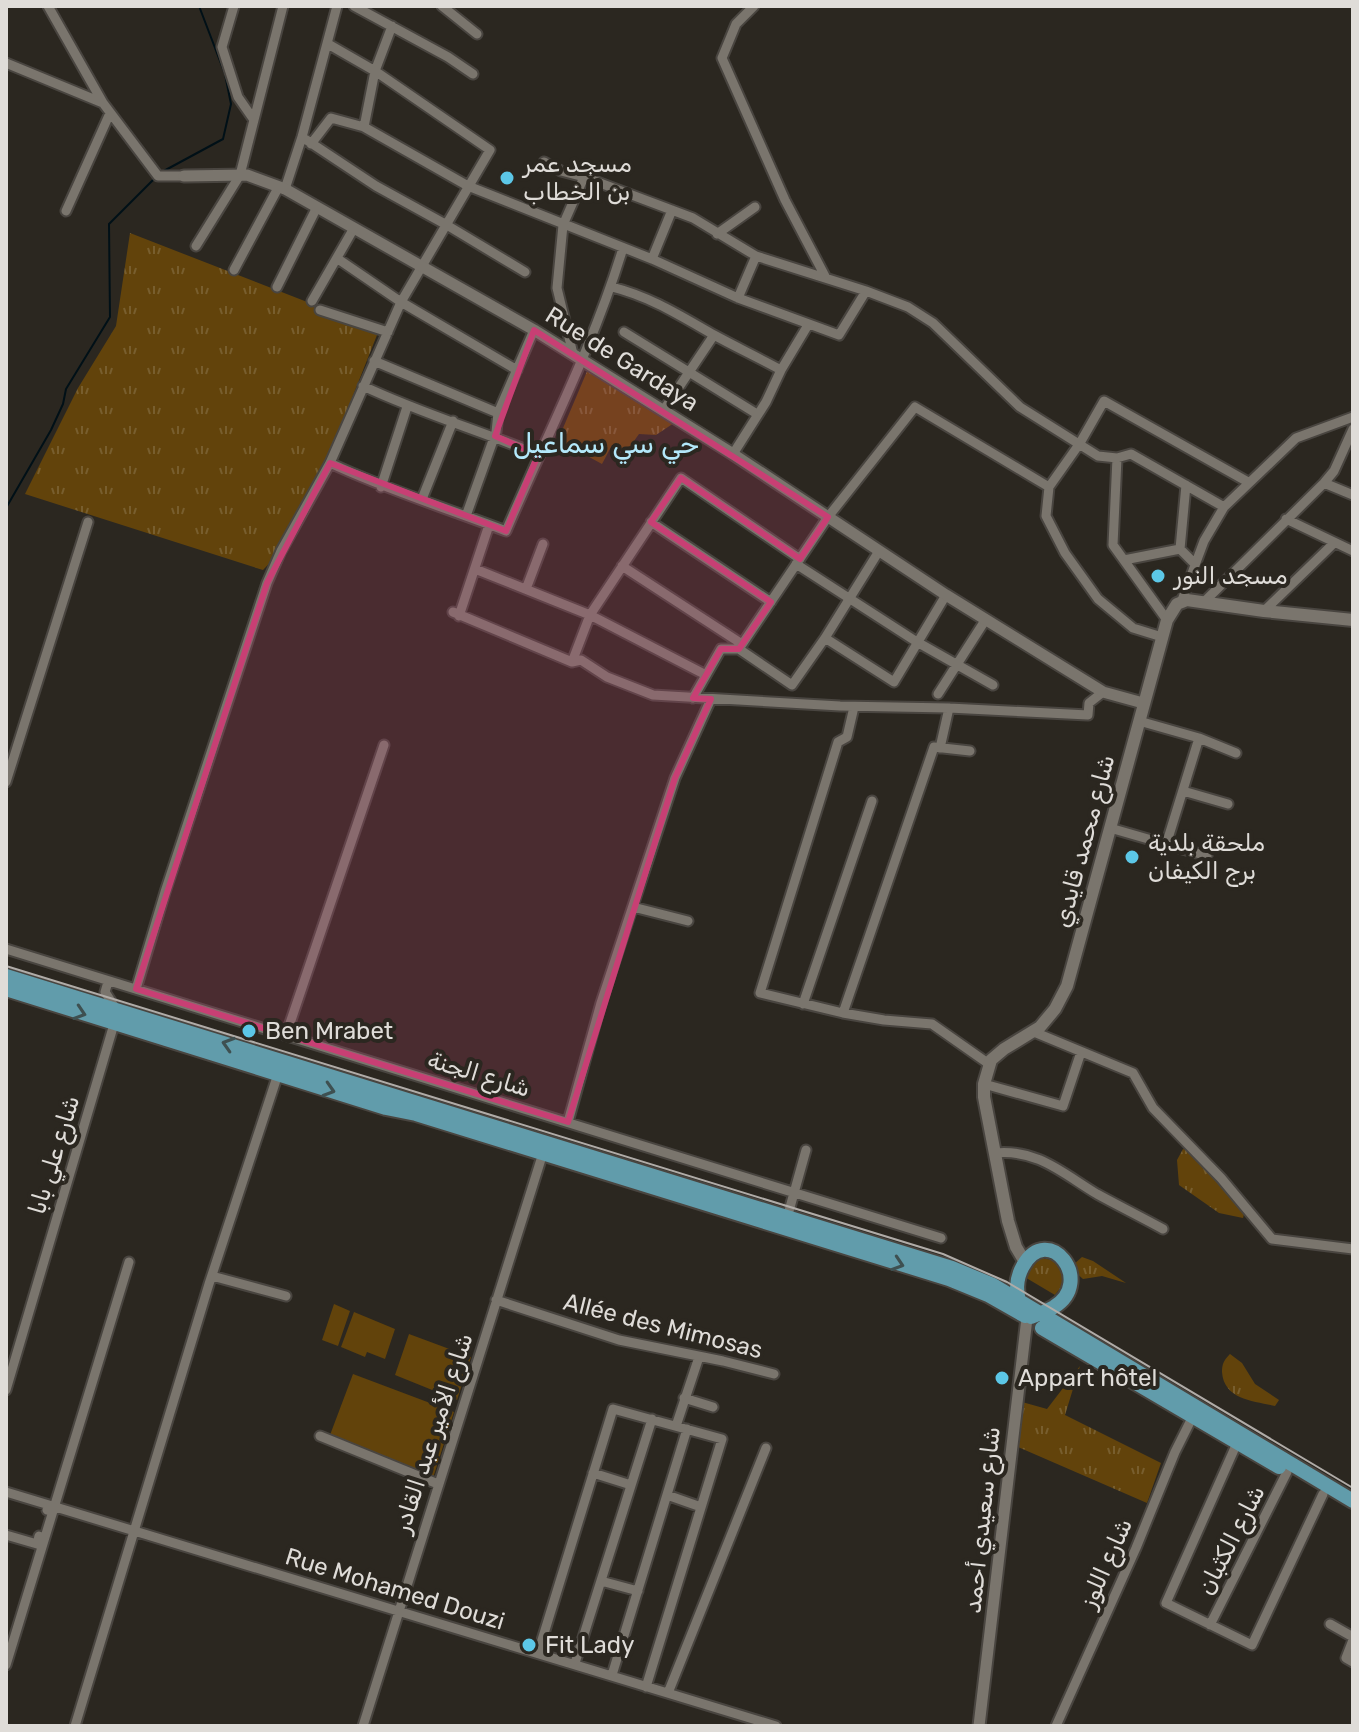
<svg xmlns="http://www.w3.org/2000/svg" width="1359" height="1732" viewBox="0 0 1359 1732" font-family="Rubik,Vazirmatn,sans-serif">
  <defs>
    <pattern id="grass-tufts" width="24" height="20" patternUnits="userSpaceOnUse" patternTransform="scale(2)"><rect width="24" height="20" fill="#62430b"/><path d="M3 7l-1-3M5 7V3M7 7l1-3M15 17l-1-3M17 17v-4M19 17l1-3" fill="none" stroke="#785e2e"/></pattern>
  </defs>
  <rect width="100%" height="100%" fill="#2b2720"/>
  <!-- grass -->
  <path fill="url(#grass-tufts)" d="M130,233L379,330L327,461L281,551L263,570L25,494L78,388L116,326Z
    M588,369L674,423L656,435L639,434L626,452L612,445L602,464L558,440Z
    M1183,1149L1187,1150L1245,1210L1243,1218L1219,1213L1179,1185L1177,1160Z
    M1082,1257L1093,1261L1126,1283L1102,1276L1083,1279L1074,1271L1073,1265Z
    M1038,1258L1055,1260L1063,1269L1062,1286L1055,1295L1023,1276Z
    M1230,1354L1242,1363L1255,1384L1279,1400L1275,1406C1254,1401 1224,1400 1222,1372C1222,1364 1224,1360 1230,1354Z
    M1080,1366L1065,1415L1161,1463L1147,1503L1018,1447L1022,1402L1047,1409Z"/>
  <!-- pitch -->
  <path fill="#62430b" d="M334,1304L350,1311L338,1346L322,1340Z
    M354,1312L395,1329L385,1359L367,1352L365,1357L341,1347Z
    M409,1334L471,1357L457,1400L395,1375Z
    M353,1374L454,1412L433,1478L330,1435Z"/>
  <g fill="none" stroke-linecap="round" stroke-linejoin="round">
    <!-- stream -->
    <path stroke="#001017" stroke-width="2" d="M160,173L223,139L231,104L225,74L199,6
      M6,508L51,430L63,404L66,389L110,317L109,224L156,177"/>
    <defs>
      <path id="minor" d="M48,6L103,103L158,176H184
        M234,6L222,47L238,97L254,120
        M354,6L448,57L473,74
        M442,6L477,34
        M754,6L736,24L722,58L785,200L826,278
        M6,63L103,103
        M364,127L468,186L652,259L738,298L839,335L866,291
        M302,137L376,186L445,224L525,272
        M311,144L331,118L364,127L375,71L392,26
        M544,162L561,171L584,177L693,218L756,256L866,291L908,307L933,323L1020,407L1098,456L1117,458L1131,454L1224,507
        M285,189L302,137L337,6
        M66,211L110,113
        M717,234L755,207
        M196,246L240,175L283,6
        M338,259L401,302L517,370
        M652,259L672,210
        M234,270L278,188
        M277,287L317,207
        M612,287C651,297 679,315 714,335C736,347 759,358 781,370
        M738,298L756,256
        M312,301L354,228
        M320,310L388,332
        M624,332L757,414
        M573,354L557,288L563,225L584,177
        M374,361L498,413
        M363,386C420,413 481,431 539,455
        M663,411L714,335
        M733,454L766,402L781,370L808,325
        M1117,458L1113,545L1167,620
        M330,463C387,490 447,508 506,531C546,437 593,347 623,248
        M1324,483L1353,495
        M1186,485L1180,549L1195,564
        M381,487L407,407
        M422,499L453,421
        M466,516L496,432L498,413L534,330
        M1286,519L1353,551
        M651,522L771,602
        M1124,560L1180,549
        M796,564L917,642L993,685
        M622,566L742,644
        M475,569L590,615L706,675
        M526,589L543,544
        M1182,600L1204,541L1224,507L1296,438L1353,417
        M1204,602L1324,483L1334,471L1353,429
        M1264,611L1334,543
        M453,612L572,662L590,615L681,478L800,559
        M459,616L489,525
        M1162,637L1133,628L1098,599L1065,553L1046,516L1049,487L1080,443L1104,401L1248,482
        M825,638L894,682L946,595
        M739,649L828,517L915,407L1049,487
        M572,662L581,660L607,677L653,695L840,706L949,708L1088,715L1089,703L1103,692
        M938,694L986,619
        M693,698L721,649H739L792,685L825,638L879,551
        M854,707L847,737L838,742L760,993L843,1013L884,1020L932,1024L989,1064
        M1139,721L1199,738L1166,845
        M1199,738L1236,753
        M940,748L949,708
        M6,782L88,522
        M1183,791L1228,804
        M1110,828L1207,856
        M633,907L688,921
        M6,949L941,1238
        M108,982L105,992L116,1009
        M136,989L165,892L267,583L281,551L330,463L401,302L490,150L375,71L328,44
        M803,1004L872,801
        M843,1013L934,747L970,751
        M1034,1032L1133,1073L1153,1108L1221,1178L1272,1239L1353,1249
        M286,1035L384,745
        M984,1084L1063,1106L1081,1052
        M568,1122L601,1003L675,778L711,699
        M995,1153C1038,1149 1062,1173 1097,1194C1119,1206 1141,1217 1163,1229
        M787,1218L806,1150
        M212,1276L286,1296
        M496,1300L619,1340L723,1361L774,1374
        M6,1390L114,1024
        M684,1398L713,1407
        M676,1426L699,1357
        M320,1436L438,1484
        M1237,1443L1166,1603L1252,1645L1323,1494
        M593,1473L631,1485
        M6,1492L49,1505L47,1510
        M667,1495L701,1507
        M49,1505L776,1726
        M6,1535L37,1544L39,1536
        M601,1581L638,1591
        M1330,1624L1353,1637
        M1210,1625L1287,1472
        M1353,1640L1346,1658L1353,1662
        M538,1653L613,1409L722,1439L646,1687
        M575,1663L652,1419
        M6,1665L129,1262
        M612,1675L687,1429
        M668,1693L766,1448
        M75,1726L209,1284L278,1074
        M363,1726L543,1153
        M1056,1726L1136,1548L1175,1452L1193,1416"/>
      <path id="tertiary" d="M184,176L247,175L285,189L534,330L733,454L946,595L1103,692L1143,703
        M979,1726L1027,1318"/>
      <path id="secondary" d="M1025,1262L1016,1247L1008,1221L984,1097V1084L991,1060L1004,1049L1040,1027L1055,1009L1067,986L1167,620L1177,604L1187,600L1264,611L1353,620"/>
      <path id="primary" d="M6,976L952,1268L993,1285L1353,1501
        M6,989L386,1108L416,1114L949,1279L988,1295L1025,1316
        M1021,1308C1016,1293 1015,1280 1023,1266C1048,1221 1096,1281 1054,1307C1047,1311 1039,1314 1031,1317
        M1042,1328L1279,1467"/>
    </defs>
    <!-- minor casing -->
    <use href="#minor" stroke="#494540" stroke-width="13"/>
    <!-- tertiary casing -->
    <use href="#tertiary" stroke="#494540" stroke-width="15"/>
    <!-- secondary casing -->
    <use href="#secondary" stroke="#494540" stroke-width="16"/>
    <!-- primary casing -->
    <use href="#primary" stroke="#494540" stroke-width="18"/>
    <!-- minor -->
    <use href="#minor" stroke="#7a756d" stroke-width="9"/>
    <!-- tertiary -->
    <use href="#tertiary" stroke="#7a756d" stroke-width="11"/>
    <!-- secondary -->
    <use href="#secondary" stroke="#7a756d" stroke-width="12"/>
    <!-- primary -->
    <use href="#primary" stroke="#619cab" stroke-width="14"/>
    <!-- tram -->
    <path stroke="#b0aca8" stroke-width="2" d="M6,966L943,1254L1007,1282L1353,1488"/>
  </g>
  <!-- one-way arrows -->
  <defs><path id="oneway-chevron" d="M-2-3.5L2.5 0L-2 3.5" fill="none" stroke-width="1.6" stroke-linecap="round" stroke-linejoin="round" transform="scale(2)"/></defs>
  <g stroke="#3e5051">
    <use href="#oneway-chevron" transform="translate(80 1013) rotate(18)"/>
    <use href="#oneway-chevron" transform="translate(228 1044) rotate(-163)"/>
    <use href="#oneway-chevron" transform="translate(329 1090) rotate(17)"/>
    <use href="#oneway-chevron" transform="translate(898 1264) rotate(18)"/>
  </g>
  <!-- marked area -->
  <path fill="#c83f74" fill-opacity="0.2" stroke="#c83f74" stroke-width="6" stroke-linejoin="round" d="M534,330L828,517L800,559L681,478L651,522L771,602L739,649H721L693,698L711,699L675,778L568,1122L136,989L267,583L330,463L506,531L538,455L495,436Z"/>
  <!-- markers -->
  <g fill="#5cc7e7" stroke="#2b2720" stroke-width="3">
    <circle cx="507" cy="178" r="8"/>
    <circle cx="1158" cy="576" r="8"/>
    <circle cx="1132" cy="857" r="8"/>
    <circle cx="249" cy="1031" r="8"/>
    <circle cx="1002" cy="1378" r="8"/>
    <circle cx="529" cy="1645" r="8"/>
  </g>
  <g text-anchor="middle" stroke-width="8" stroke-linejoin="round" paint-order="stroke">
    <!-- poi labels -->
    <g font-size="24" fill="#dfdcd8" stroke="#2b2720" text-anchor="start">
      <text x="523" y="172">مسجد عمر<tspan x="523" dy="28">بن الخطاب</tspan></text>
      <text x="1174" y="584">مسجد النور</text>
      <text x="1148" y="851">ملحقة بلدية<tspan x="1148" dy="28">برج الكيفان</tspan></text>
      <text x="265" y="1039">Ben Mrabet</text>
      <text x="1018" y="1386">Appart hôtel</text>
      <text x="545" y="1653">Fit Lady</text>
    </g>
    <!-- street labels -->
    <g font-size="24" fill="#dfdcd8" stroke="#2b2720">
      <text transform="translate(622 359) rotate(32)" y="8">Rue de Gardaya</text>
      <text transform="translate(1084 841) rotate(-75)" y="8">شارع محمد قايدي</text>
      <text transform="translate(479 1074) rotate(17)" y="8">شارع الجنة</text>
      <text transform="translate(54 1155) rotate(-73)" y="8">شارع علي بابا</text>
      <text transform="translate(663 1326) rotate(14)" y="8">Allée des Mimosas</text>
      <text transform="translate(433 1433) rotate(-72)" y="8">شارع الأمير عبد القادر</text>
      <text transform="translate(982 1520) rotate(-84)" y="8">شارع سعيدي أحمد</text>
      <text transform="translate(1231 1540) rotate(-63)" y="8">شارع الكثبان</text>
      <text transform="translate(1106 1563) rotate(-66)" y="8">شارع اللوز</text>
      <text transform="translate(395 1589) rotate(17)" y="8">Rue Mohamed Douzi</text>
    </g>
    <!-- quarter labels -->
    <g font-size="28" fill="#b3e8fa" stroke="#2b2720">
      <text x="606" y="453">حي سي سماعيل</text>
    </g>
  </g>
  <!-- border -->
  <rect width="1359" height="1732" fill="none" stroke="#dfdcd8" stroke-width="16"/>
</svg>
